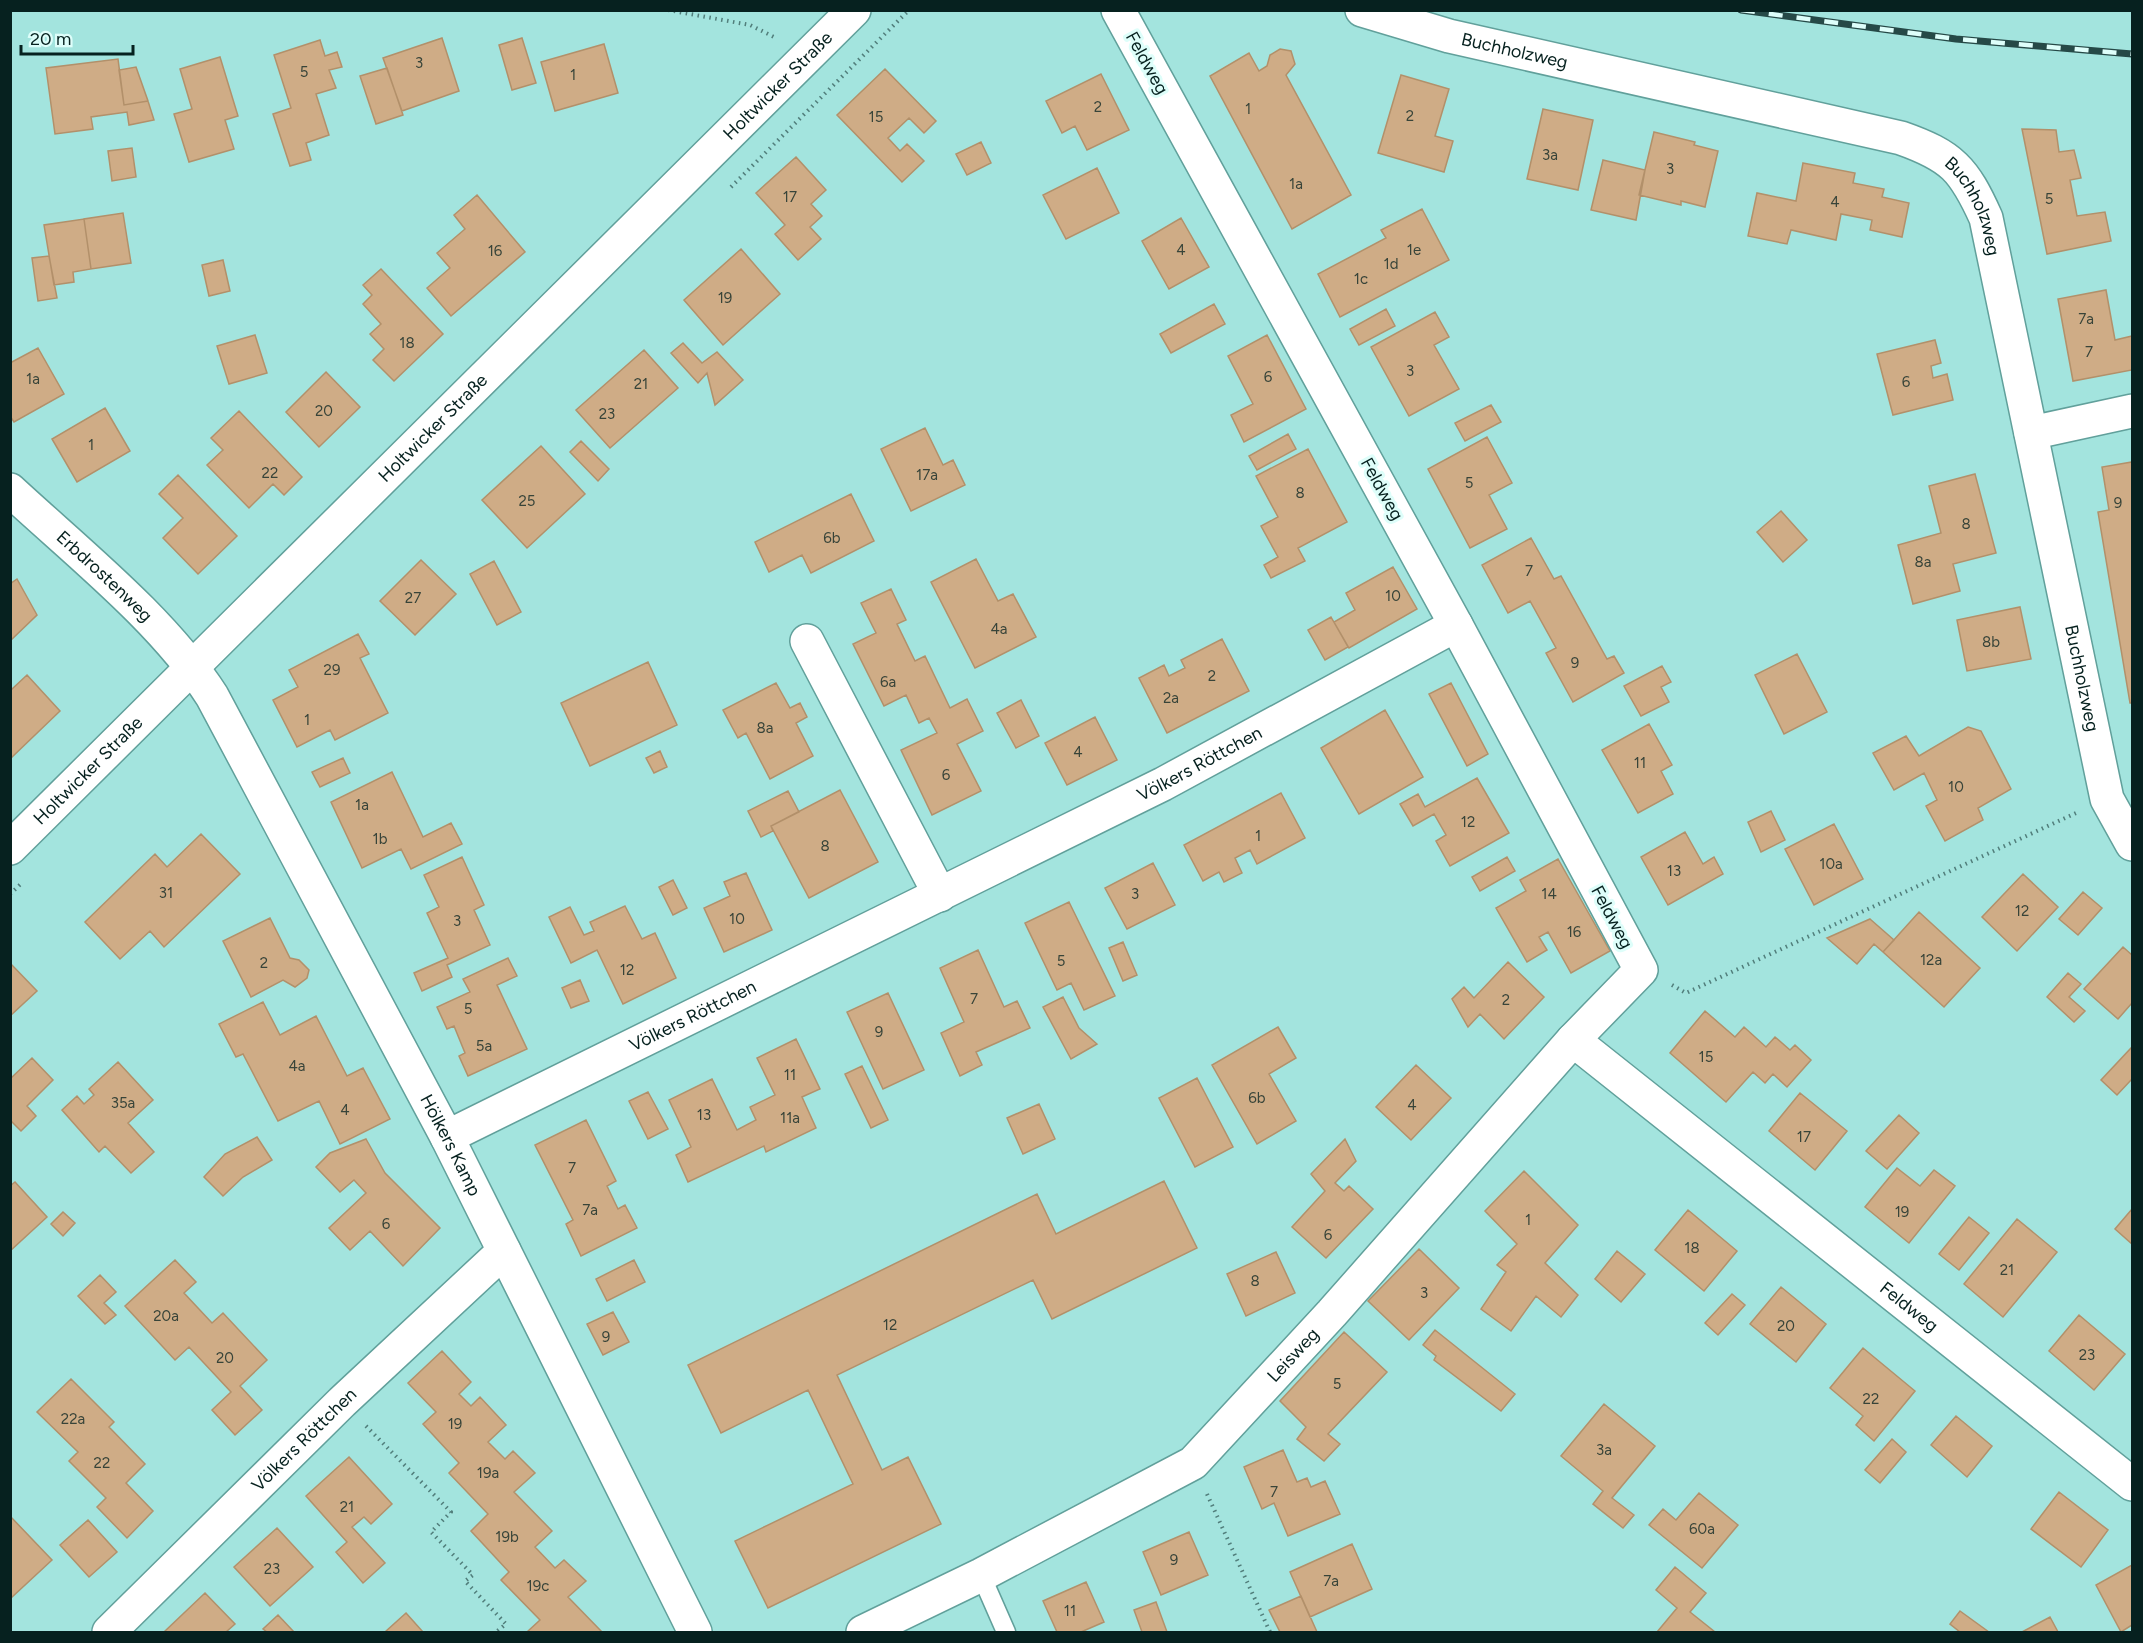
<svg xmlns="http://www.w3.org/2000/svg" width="2143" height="1643" viewBox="0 0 2143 1643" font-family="Figtree,sans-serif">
  <rect width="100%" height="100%" fill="#a3e4de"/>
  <!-- building -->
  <path fill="#cfac86" stroke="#b2906a" stroke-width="1.5" d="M442,38L459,91L402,111L383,58Z
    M522,38L536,83L512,90L499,45Z
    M320,40L325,56L337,52L342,67L329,70L336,88L316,94L329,135L306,143L311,160L290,166L273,114L291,108L274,55Z
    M604,44L618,93L555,111L541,62Z
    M1280,49L1291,51L1295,64L1286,75L1351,195L1292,229L1210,76L1249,53L1259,71L1267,66L1270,55Z
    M220,57L238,116L225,120L234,149L189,162L174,114L192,109L180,69Z
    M118,59L124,105L148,101L154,120L129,125L127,112L91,117L93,129L55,134L46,68Z
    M136,67L148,101L124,105L119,70Z
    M387,68L403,115L376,124L360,76Z
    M885,69L936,121L924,133L909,118L888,138L900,151L907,144L924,161L902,182L837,115Z
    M1101,74L1129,130L1087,150L1075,126L1062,133L1046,101Z
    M1401,75L1449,89L1435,136L1453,141L1444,172L1378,153Z
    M1543,109L1593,120L1578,190L1527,179Z
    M2022,129L2056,130L2059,152L2074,150L2081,178L2070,180L2077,216L2105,212L2111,241L2047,254Z
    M1654,132L1695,142L1694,145L1718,151L1705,207L1681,201V205L1639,195Z
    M981,142L991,163L967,175L956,154Z
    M132,148L136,177L112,181L108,151Z
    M796,157L826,190L811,204L822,216L810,227L821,239L798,260L775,234L785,225L756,193Z
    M1603,160L1645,170L1636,220L1591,210Z
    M1803,163L1855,173L1853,183L1884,189L1882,197L1909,203L1902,237L1870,230L1872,220L1841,214L1836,240L1791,230L1787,244L1748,236L1757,193L1796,201Z
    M1097,168L1119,213L1066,239L1043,195Z
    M477,195L525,252L451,316L427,288L450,268L437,253L465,229L454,215Z
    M1422,209L1449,260L1340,317L1318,274L1386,238L1381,230Z
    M123,213L131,263L91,269L84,219Z
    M1181,218L1209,267L1169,289L1142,241Z
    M84,219L91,269L73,272L74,282L54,285L44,225Z
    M741,249L780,294L723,345L684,300Z
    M49,256L57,298L38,301L32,258Z
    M223,260L230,291L209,296L202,265Z
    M381,269L443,334L394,381L373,360L384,349L370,334L381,324L363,304L372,295L363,285Z
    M2106,290L2115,340L2132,336V370L2073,381L2058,299Z
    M1214,304L1225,324L1171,353L1160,334Z
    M1386,309L1395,326L1359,345L1350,329Z
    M1435,312L1449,337L1434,345L1459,389L1409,416L1371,347Z
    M255,335L267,373L229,384L217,346Z
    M1267,335L1306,409L1244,442L1231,415L1253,404L1228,356Z
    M1935,340L1941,363L1931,366L1933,378L1947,374L1953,400L1893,415L1877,354Z
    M683,343L702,363L717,352L743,380L715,405L707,373L698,383L671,353Z
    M38,348L64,394L14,422L10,416V363Z
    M644,350L678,388L610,448L576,410Z
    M326,372L360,407L319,447L286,412Z
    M1491,405L1501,422L1465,441L1455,423Z
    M105,408L130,451L77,482L52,439Z
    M239,411L302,477L284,495L273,484L249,508L207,465L223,450L211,438Z
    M925,428L943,465L953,460L965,485L911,511L881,449Z
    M1288,434L1296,449L1257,470L1249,456Z
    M1487,437L1512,483L1489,495L1507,529L1470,548L1428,469Z
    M581,441L609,469L598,481L570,452Z
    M541,446L585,494L527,548L482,500Z
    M1308,449L1347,522L1298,548L1305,561L1271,578L1264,565L1278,557L1261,526L1278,517L1256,476Z
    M2132,462V703H2130L2098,512L2109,510L2102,467Z
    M1975,474L1996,553L1953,564L1960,591L1913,604L1898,545L1941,533L1929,486Z
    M178,475L237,536L198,574L163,538L183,518L159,494Z
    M851,494L874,541L811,573L802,555L769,572L755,542Z
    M1781,511L1807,540L1783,562L1757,532Z
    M1531,538L1554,579L1561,576L1607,659L1614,656L1624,673L1573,702L1546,653L1556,648L1530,601L1508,613L1482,565Z
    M976,559L998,601L1013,594L1036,637L975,668L931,582Z
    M421,560L456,594L415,635L380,601Z
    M494,561L521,612L497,625L470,574Z
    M1393,567L1417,609L1349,648L1334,622L1355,610L1346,593Z
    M17,579L37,615L10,641V584Z
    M891,589L906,620L897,624L915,661L925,656L950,708L967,699L983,731L957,744L981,791L932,815L901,750L937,733L929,718L919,723L906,695L884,706L853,644L876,633L861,603Z
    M2020,607L2031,659L1967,671L1957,620Z
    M1331,617L1348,647L1325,660L1308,630Z
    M358,634L369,654L360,658L388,713L335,740L330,730L297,747L273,700L298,687L289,670Z
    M1222,639L1249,691L1167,733L1139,678L1164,665L1169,676L1185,668L1181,660Z
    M1797,654L1827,712L1784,734L1755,675Z
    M648,662L677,725L590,766L561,703Z
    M1662,666L1671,682L1661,687L1669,702L1641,716L1624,686Z
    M27,675L60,711L10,759V687L12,689Z
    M776,683L790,708L800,703L807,717L796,723L813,756L770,779L746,733L738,738L723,710Z
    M1451,683L1488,754L1467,766L1429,694Z
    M1021,700L1039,736L1016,748L997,713Z
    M1385,710L1423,777L1359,814L1321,748Z
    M1095,717L1117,760L1067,785L1045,743Z
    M1649,724L1672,765L1661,771L1673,794L1638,813L1602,750Z
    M1968,727L1981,731L2011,789L1978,808L1983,820L1945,841L1926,806L1937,800L1924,773L1894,790L1873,753L1906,736L1919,756Z
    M660,751L667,767L654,773L646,758Z
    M343,758L350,773L320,787L312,772Z
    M392,772L423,837L451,823L462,844L411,869L401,849L362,868L331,802Z
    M1477,778L1509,833L1450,866L1436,841L1446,835L1434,814L1413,826L1400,804L1418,794L1425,807Z
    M840,790L878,862L809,898L771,826Z
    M788,791L799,812L771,826L773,831L761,837L748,811Z
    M1281,793L1305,838L1257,864L1250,850L1235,858L1242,873L1224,882L1219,872L1203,881L1184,845Z
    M1771,811L1785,840L1761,852L1748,822Z
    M1834,824L1863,879L1814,905L1785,849Z
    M1685,832L1703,864L1714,857L1723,874L1668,905L1641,857Z
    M201,834L240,874L164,947L150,931L120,959L85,922L155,854L167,867Z
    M462,857L484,905L474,910L490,945L447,965L452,977L422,991L414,973L448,958L427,913L439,907L424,875Z
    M1507,857L1515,871L1480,891L1472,877Z
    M1558,859L1610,951L1571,973L1548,932L1539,937L1547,950L1527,962L1496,908L1526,891L1520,880Z
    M1153,863L1175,905L1127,929L1105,888Z
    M746,873L772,930L724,952L704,908L730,896L724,882Z
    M2023,874L2058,907L2017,951L1982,917Z
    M673,880L687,908L673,915L659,887Z
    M2083,892L2102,908L2078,935L2059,919Z
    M1069,902L1115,996L1084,1010L1071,983L1057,990L1025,923Z
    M625,906L642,939L655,933L676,978L623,1004L597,950L571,963L549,917L570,907L584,935L594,931L590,922Z
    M1919,912L1980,968L1944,1007L1883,952Z
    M270,918L290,958L299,960L309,970L307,978L295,987L283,980L251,997L223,941Z
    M1870,919L1894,940L1883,952L1874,944L1857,964L1827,938Z
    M1123,942L1137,975L1123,981L1109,948Z
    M2123,947L2132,955V1003L2118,1019L2084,989Z
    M978,950L1004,1007L1017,1001L1030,1028L976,1052L982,1065L960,1076L941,1033L964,1022L940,968Z
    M508,958L517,976L497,985L527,1049L468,1076L459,1056L465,1053L454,1026L447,1029L437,1007L470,992L463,979Z
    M1508,962L1544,997L1504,1039L1480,1014L1468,1027L1452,999L1464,987L1474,998Z
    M10,963L37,991L10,1016Z
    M2068,973L2081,984L2069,997L2085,1011L2074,1022L2047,997Z
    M580,980L589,1001L571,1008L562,988Z
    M888,993L924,1070L883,1089L847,1012Z
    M1063,997L1079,1028L1097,1044L1071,1059L1043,1007Z
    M263,1002L280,1035L316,1016L347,1076L363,1068L390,1119L340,1144L319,1101L278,1121L243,1054L236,1057L219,1024Z
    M1705,1011L1735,1037L1744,1027L1766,1047L1775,1037L1790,1050L1795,1045L1811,1060L1787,1087L1773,1074L1765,1083L1753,1072L1726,1102L1670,1053Z
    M1278,1027L1296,1058L1269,1074L1296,1121L1257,1144L1212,1065Z
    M796,1039L820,1089L802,1097L816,1128L766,1152L764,1146L688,1182L676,1155L691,1147L669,1100L712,1079L737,1130L756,1120L750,1107L775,1095L757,1058Z
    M2132,1047V1079L2117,1095L2101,1080Z
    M32,1058L53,1080L27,1106L36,1116L21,1131L10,1120V1079Z
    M118,1062L153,1100L128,1123L154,1152L131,1173L105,1146L99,1152L62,1110L77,1096L84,1104L94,1095L89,1089Z
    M1416,1065L1451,1098L1411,1140L1376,1107Z
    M862,1066L888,1120L871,1128L845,1074Z
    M1197,1078L1233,1147L1195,1167L1159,1098Z
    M648,1092L668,1129L648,1139L629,1101Z
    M1800,1093L1847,1131L1815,1170L1769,1131Z
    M1039,1104L1055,1139L1023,1154L1007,1118Z
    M1899,1115L1919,1133L1887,1169L1866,1151Z
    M586,1120L616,1181L607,1186L618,1209L625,1205L637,1228L581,1256L566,1224L573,1220L535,1145Z
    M257,1137L272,1160L243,1177L223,1196L204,1177L225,1154Z
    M366,1139L385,1173L440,1228L403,1266L370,1231L350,1250L329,1228L366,1193L354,1180L340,1192L316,1167L330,1153Z
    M1345,1139L1356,1161L1335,1183L1344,1191L1349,1186L1373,1209L1326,1258L1292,1227L1325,1191L1311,1174Z
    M1897,1168L1920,1186L1934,1170L1955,1186L1909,1243L1865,1207Z
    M1524,1171L1578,1225L1545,1263L1578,1295L1561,1317L1536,1296L1511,1331L1481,1309L1506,1272L1497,1265L1517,1244L1485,1211Z
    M1164,1181L1197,1248L1052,1319L1033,1280L837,1375L882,1470L908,1457L941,1524L768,1608L735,1541L853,1484L808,1390L721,1433L688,1365L1037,1194L1056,1234Z
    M15,1182L47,1217L10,1251V1186Z
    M2132,1209V1244L2115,1229Z
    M1688,1210L1737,1251L1704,1291L1655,1250Z
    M63,1212L75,1223L63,1236L51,1224Z
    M1969,1217L1989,1233L1959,1270L1939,1254Z
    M2017,1219L2057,1252L2003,1317L1964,1284Z
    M1419,1249L1459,1288L1409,1340L1368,1301Z
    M1617,1251L1645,1274L1621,1302L1595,1279Z
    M1276,1252L1295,1293L1246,1316L1227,1274Z
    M175,1260L196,1282L184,1293L212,1323L223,1313L267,1360L240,1386L262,1410L235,1435L212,1410L231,1392L189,1347L175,1360L125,1306Z
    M634,1260L645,1282L607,1301L596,1279Z
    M100,1275L116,1292L104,1303L116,1315L105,1324L78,1296Z
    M1781,1287L1826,1324L1796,1362L1750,1324Z
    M1732,1294L1745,1305L1718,1335L1705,1323Z
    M613,1312L629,1342L603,1355L587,1324Z
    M2079,1315L2125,1354L2094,1390L2049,1351Z
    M1435,1330L1515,1394L1501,1411L1434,1360L1436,1356L1423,1345Z
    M1344,1332L1387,1372L1328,1434L1340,1444L1324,1461L1297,1439L1306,1427L1280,1401Z
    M1863,1348L1915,1391L1874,1441L1856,1425L1863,1416L1830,1388Z
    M442,1351L471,1382L459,1394L471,1406L480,1397L506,1425L488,1442L505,1459L513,1451L535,1473L514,1492L552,1531L535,1547L555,1568L564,1560L586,1581L568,1597L602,1632H527L540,1620L501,1580L509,1572L471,1531L488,1514L449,1473L459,1463L423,1424L436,1412L408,1383Z
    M71,1379L114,1422L109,1427L145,1464L126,1483L153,1511L127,1538L97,1507L106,1498L69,1461L78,1452L37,1412Z
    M1604,1404L1655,1446L1612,1498L1634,1515L1623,1528L1593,1504L1603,1491L1561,1456Z
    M1956,1416L1992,1446L1967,1477L1931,1445Z
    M1892,1439L1906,1452L1880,1483L1865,1470Z
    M1283,1450L1297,1482L1307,1478L1311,1487L1325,1481L1340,1514L1288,1536L1274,1503L1262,1509L1244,1467Z
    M349,1457L392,1504L371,1524L364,1517L352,1527L385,1563L363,1583L336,1552L347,1542L306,1496Z
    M2059,1492L2108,1530L2081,1567L2031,1529Z
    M1699,1493L1738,1525L1702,1568L1649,1525L1663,1509L1676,1520Z
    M10,1516L52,1560L11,1598H10Z
    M88,1520L117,1552L89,1577L60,1545Z
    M277,1528L313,1567L270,1606L234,1567Z
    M1189,1532L1208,1575L1161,1595L1143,1552Z
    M1352,1544L1372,1589L1310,1617L1290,1572Z
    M2132,1565V1625L2121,1632L2096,1585Z
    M1675,1567L1706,1593L1690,1612L1715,1632H1657L1677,1608L1656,1590Z
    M1086,1582L1104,1622L1081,1632H1057L1043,1601Z
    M205,1593L235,1624L226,1632H164Z
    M1301,1596L1317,1632H1280L1269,1610Z
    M1156,1602L1167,1632H1142L1134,1610Z
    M1960,1611L1989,1632H1990H1960L1950,1624Z
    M406,1613L423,1632H385Z
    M278,1615L294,1632H267L263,1629Z
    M2050,1617L2058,1632H2022Z"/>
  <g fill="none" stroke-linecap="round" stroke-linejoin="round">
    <defs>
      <path id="service" d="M981,1575L1006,1632"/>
      <g id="minor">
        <path id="s1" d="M1362,10L1449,36L1901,138C1952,156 1964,169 1986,218L2107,799L2132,844"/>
        <path d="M2031,433L2132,411"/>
        <path id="s2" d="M10,490C78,553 163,620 212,696L447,1137L695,1632"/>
        <path d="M807,641L940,895"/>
        <path id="s3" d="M1573,1040L2132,1484"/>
        <path id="s4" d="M447,1137L1163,784L1456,625"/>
        <path id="s5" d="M109,1632L342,1402L504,1251"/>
        <path id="s6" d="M863,1632L981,1575L1193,1463L1332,1313L1573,1040L1641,970L1456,625L1118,10"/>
      </g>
      <g id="secondary">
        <path id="s7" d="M10,848L854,10"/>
      </g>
    </defs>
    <!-- service casing -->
    <use href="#service" stroke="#61a09b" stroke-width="21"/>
    <!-- minor casing -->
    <use href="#minor" stroke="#61a09b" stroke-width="36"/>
    <!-- secondary casing -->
    <use href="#secondary" stroke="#61a09b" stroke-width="36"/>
    <!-- path -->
    <path stroke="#517e7b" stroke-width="4" stroke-dasharray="1.5 4.5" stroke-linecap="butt" d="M668,10L750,25L774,37
      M731,187L909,10
      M10,894L23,882
      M1672,985L1686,993L2076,813
      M366,1426L451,1512L431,1532L473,1575L465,1581L506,1624L496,1632
      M1207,1494L1270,1632"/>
    <!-- service -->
    <use href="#service" stroke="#fff" stroke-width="18"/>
    <!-- minor -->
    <use href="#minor" stroke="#fff" stroke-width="33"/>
    <!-- secondary -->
    <use href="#secondary" stroke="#fff" stroke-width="33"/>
    <defs>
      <path id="rail" d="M1741,10L1956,39L2132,54"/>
    </defs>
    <!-- rail casing -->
    <use href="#rail" stroke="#264947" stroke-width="7"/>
    <!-- rail -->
    <use href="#rail" stroke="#defefa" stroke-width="4.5" stroke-dasharray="14" stroke-linecap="butt"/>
  </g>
  <g text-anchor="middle" stroke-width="6" stroke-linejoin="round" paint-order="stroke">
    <!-- number labels -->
    <g font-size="15" fill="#384439">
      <text x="419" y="68">3</text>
      <text x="304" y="77">5</text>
      <text x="573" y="80">1</text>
      <text x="1098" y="112">2</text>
      <text x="1248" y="114">1</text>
      <text x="1410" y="121">2</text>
      <text x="876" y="122">15</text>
      <text x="1550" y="160">3a</text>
      <text x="1670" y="174">3</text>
      <text x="1296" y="189">1a</text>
      <text x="790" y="202">17</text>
      <text x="2049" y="204">5</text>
      <text x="1835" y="207">4</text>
      <text x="1181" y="255">4</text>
      <text x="1414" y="255">1e</text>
      <text x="495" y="256">16</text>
      <text x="1391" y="269">1d</text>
      <text x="1361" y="284">1c</text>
      <text x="725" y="303">19</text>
      <text x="2086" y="324">7a</text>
      <text x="407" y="348">18</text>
      <text x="2089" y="357">7</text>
      <text x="1410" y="376">3</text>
      <text x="1268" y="382">6</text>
      <text x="33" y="384">1a</text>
      <text x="1906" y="387">6</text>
      <text x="641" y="389">21</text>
      <text x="324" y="416">20</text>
      <text x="607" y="419">23</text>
      <text x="91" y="450">1</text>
      <text x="270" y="478">22</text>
      <text x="927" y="480">17a</text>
      <text x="1469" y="488">5</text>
      <text x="1300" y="498">8</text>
      <text x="527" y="506">25</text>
      <text x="2118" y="508">9</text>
      <text x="1966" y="529">8</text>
      <text x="832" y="543">6b</text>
      <text x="1923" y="567">8a</text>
      <text x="1529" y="576">7</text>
      <text x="1393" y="601">10</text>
      <text x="413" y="603">27</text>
      <text x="999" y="634">4a</text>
      <text x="1991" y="647">8b</text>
      <text x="1575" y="668">9</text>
      <text x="332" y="675">29</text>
      <text x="1212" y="681">2</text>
      <text x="888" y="687">6a</text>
      <text x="1171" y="703">2a</text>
      <text x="307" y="725">1</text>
      <text x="765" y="733">8a</text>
      <text x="1078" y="757">4</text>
      <text x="1640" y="768">11</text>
      <text x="946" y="780">6</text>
      <text x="1956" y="792">10</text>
      <text x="362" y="810">1a</text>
      <text x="1468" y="827">12</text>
      <text x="1258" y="841">1</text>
      <text x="380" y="844">1b</text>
      <text x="825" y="851">8</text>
      <text x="1831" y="869">10a</text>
      <text x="1674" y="876">13</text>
      <text x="166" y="898">31</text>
      <text x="1135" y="899">3</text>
      <text x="1549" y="899">14</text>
      <text x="2022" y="916">12</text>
      <text x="737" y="924">10</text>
      <text x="457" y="926">3</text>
      <text x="1574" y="937">16</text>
      <text x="1931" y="965">12a</text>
      <text x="1061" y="966">5</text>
      <text x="264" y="968">2</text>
      <text x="627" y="975">12</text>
      <text x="974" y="1004">7</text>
      <text x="1506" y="1005">2</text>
      <text x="468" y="1014">5</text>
      <text x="879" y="1037">9</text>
      <text x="484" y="1051">5a</text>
      <text x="1706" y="1062">15</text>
      <text x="297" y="1071">4a</text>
      <text x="790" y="1080">11</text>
      <text x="1257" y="1103">6b</text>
      <text x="123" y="1108">35a</text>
      <text x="1412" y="1110">4</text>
      <text x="345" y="1115">4</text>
      <text x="704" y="1120">13</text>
      <text x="790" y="1123">11a</text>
      <text x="1804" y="1142">17</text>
      <text x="572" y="1173">7</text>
      <text x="590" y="1215">7a</text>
      <text x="1902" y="1217">19</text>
      <text x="1528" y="1225">1</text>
      <text x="386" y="1229">6</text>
      <text x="1328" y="1240">6</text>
      <text x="1692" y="1253">18</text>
      <text x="2007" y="1275">21</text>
      <text x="1255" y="1286">8</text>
      <text x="1424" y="1298">3</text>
      <text x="166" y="1321">20a</text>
      <text x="890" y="1330">12</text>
      <text x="1786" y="1331">20</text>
      <text x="606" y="1342">9</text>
      <text x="2087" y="1360">23</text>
      <text x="225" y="1363">20</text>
      <text x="1337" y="1389">5</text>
      <text x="1871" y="1404">22</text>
      <text x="73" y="1424">22a</text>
      <text x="455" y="1429">19</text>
      <text x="1604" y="1455">3a</text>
      <text x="102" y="1468">22</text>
      <text x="488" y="1478">19a</text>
      <text x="1274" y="1497">7</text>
      <text x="347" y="1512">21</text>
      <text x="1702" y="1534">60a</text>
      <text x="507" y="1542">19b</text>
      <text x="1174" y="1565">9</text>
      <text x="272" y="1574">23</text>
      <text x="1331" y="1586">7a</text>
      <text x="538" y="1591">19c</text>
      <text x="1070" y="1616">11</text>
    </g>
    <!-- street labels -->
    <g font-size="18" fill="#06211f" stroke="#defefa">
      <text dy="6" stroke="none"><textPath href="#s1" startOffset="158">Buchholzweg</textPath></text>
      <text transform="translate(1147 63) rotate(61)" y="6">Feldweg</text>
      <text dy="6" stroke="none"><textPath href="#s7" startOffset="1082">Holtwicker Straße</textPath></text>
      <text dy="6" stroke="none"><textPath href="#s1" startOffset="660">Buchholzweg</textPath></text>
      <text dy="6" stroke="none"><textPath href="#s7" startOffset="596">Holtwicker Straße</textPath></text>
      <text transform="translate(1382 489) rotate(61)" y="6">Feldweg</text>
      <text dy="6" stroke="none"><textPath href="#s2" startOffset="128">Erbdrostenweg</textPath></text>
      <text dy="6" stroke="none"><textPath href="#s1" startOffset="1146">Buchholzweg</textPath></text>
      <text dy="6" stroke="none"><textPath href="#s4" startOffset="840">Völkers Röttchen</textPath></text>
      <text dy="6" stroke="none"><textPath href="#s7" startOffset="110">Holtwicker Straße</textPath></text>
      <text transform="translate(1612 917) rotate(62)" y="6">Feldweg</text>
      <text dy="6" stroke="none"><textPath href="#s4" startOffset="274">Völkers Röttchen</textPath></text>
      <text dy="6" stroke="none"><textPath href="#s2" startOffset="798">Hölkers Kamp</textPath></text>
      <text dy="6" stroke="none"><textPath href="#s3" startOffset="429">Feldweg</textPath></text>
      <text dy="6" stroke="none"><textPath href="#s6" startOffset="518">Leisweg</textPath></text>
      <text dy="6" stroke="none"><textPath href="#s5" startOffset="274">Völkers Röttchen</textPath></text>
    </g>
  </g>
  <!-- border -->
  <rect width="2143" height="1643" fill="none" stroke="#06211f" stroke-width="24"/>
  <!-- scale -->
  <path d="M21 45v9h112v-9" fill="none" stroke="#06211f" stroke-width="3"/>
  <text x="30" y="45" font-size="18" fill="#06211f" stroke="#defefa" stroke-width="4.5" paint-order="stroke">20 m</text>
</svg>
